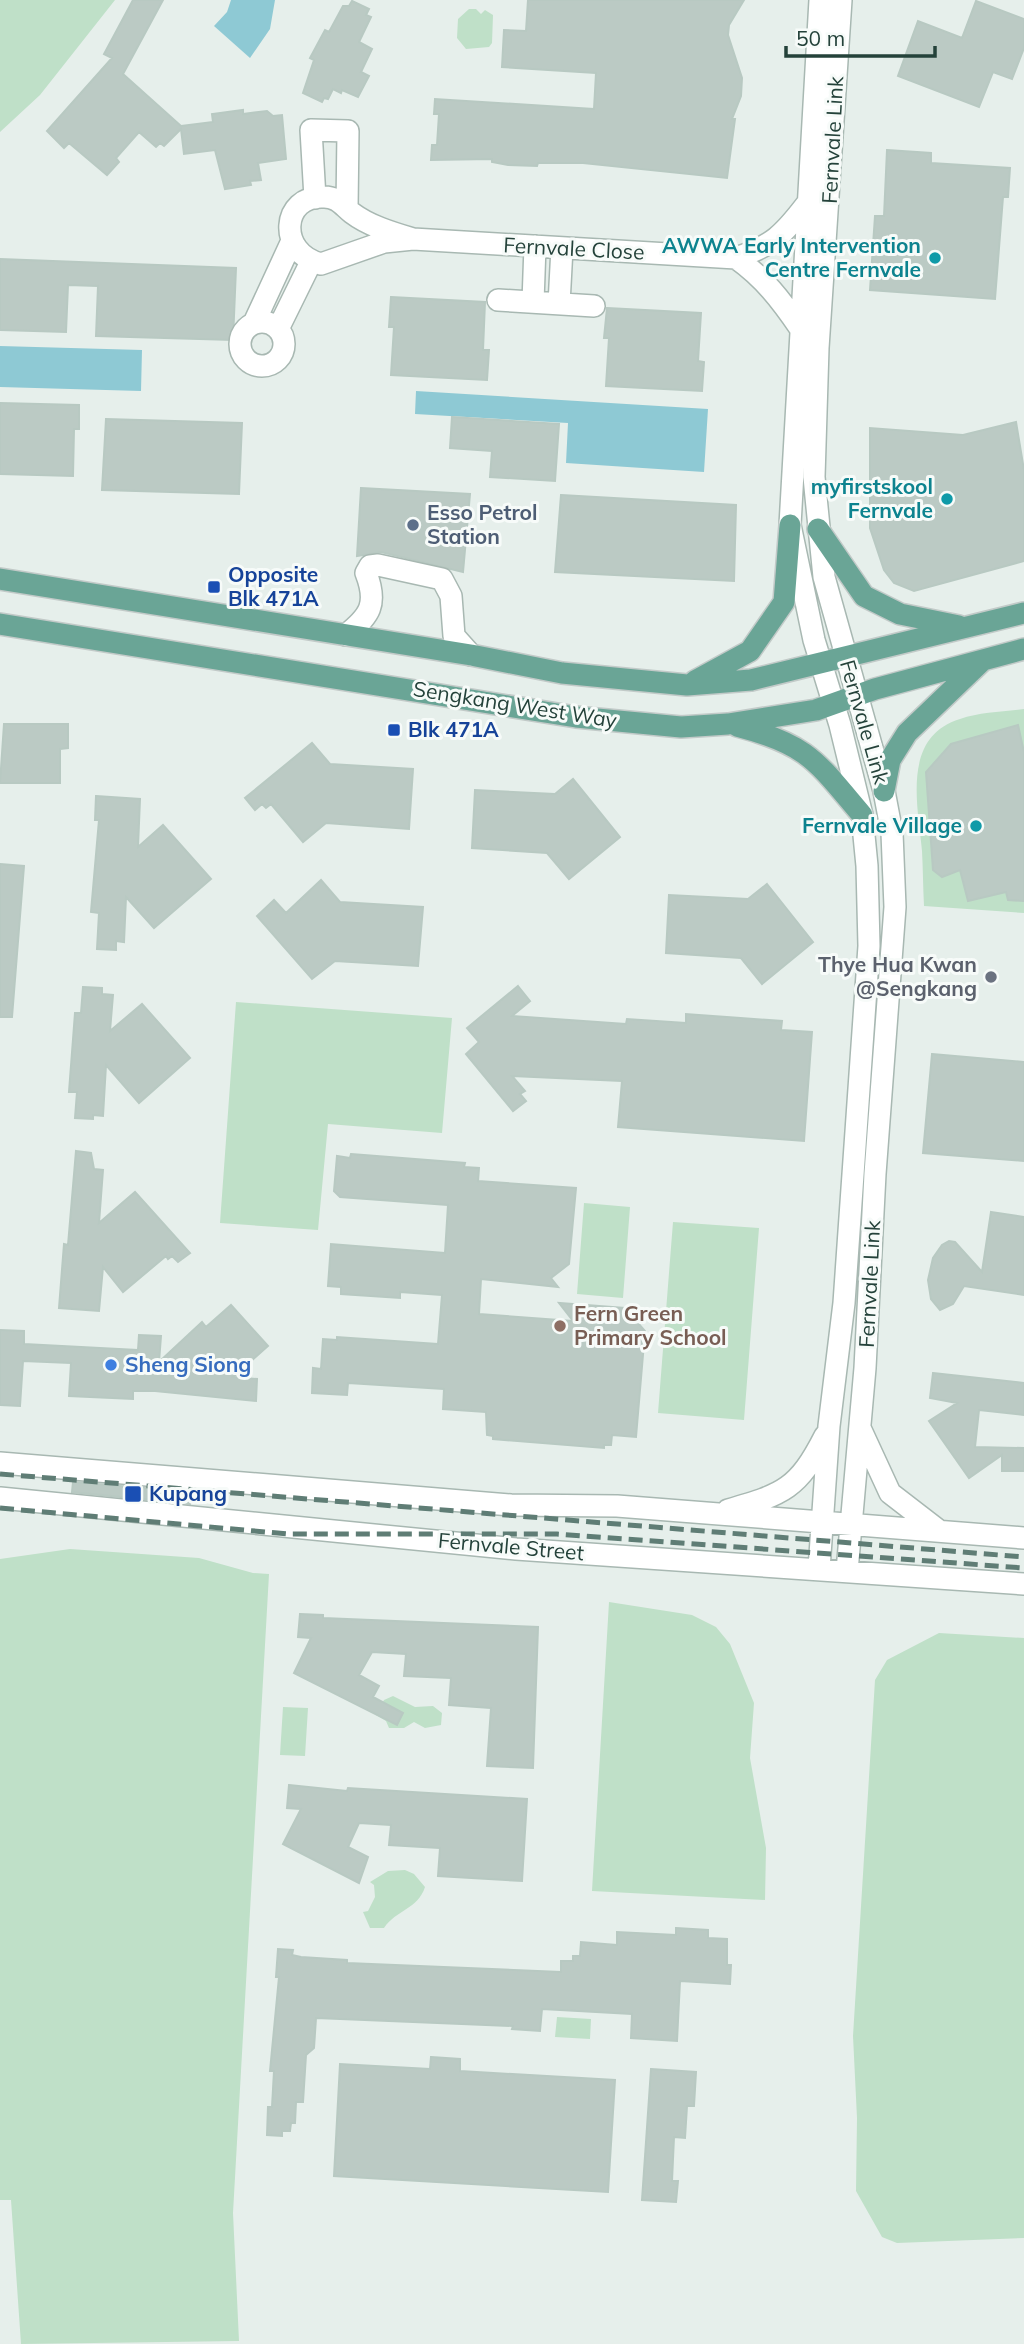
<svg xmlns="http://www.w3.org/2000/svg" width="1024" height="2344" viewBox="0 0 1024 2344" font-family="Mulish,sans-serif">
  <rect width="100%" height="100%" fill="#e6efeb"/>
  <!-- green -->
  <path fill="#bfe0c8" d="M0,0H115L40,95L0,132Z
    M469,9H476L481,14L485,10L493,15L492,43L489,47L466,49L457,38L458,19Z
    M1024,709V913L924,906C923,888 923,869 922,851C918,806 901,737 960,719C980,712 1003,712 1024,709Z
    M236,1002L452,1018L442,1133L328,1124L318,1230L220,1223Z
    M584,1203L630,1207L623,1298L577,1294Z
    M673,1222L759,1228L744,1420L658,1413Z
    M70,1549L199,1558L253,1573L269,1574L233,2213L239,2341L21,2344L11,2200H0V1559Z
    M609,1602L692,1615L716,1627L730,1644L754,1703L750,1758L766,1848L765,1900L592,1891Z
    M939,1633L1024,1638V2238L897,2243L882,2237L856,2191L857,2118L853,2036L875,1680L887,1660Z
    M393,1696L415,1707L433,1706L442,1713L441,1725L425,1728L414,1722L404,1728H389L386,1721L376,1715L384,1700Z
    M283,1707L308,1708L305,1756L280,1755Z
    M405,1870L414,1874L425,1887C418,1909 396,1910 384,1928H370L363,1912L368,1911L375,1897L374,1885L370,1882L388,1871Z
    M557,2017L591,2019L590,2039L555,2037Z"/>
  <!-- water -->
  <path fill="#8ec9d4" d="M231,0H275L270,29L250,58L214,26L227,12Z
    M0,346L142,350L141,391L0,387Z
    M416,391L708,409L704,472L566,463L568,423L415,414Z"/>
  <!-- building -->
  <path fill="#bbcac4" stroke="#b8c9c2" stroke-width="2" d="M133,0H163L123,74L181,126L213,122L212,114L243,110V114L267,111L273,116L282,115L286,159L258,163L261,180L250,181L251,185L225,189L215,150L184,154L181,129L164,146L160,143L156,147L139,132L116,158L119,162L107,175L69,143L64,148L47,131L112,58L104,54Z
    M528,0H744L729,25L728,35L742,78L741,96L732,119H735L727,178L583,163H538L537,166L508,165L492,162V159L431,160L432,145H437L439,114H434L435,99L594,109L596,73L502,67L504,30L526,31Z
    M352,1L369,9L366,15L371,17L359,42L372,49L361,72L369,76L358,97L342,90L341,93L333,89L328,99L324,98L322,102L303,93L314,60L310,58L325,30L329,32L343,6H349Z
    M976,1L1024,19V48L1012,79L993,72L979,107L898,76L918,21L962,38Z
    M887,150L931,153V163L1010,168L1008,197H1003L995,299L870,290L875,216H884Z
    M0,259L236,268L233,340L96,336L98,286L68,285L66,332L0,330Z
    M391,297L485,302L483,350H489L487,380L391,375L394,327H389Z
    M607,308L701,313L698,361L704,362L702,391L606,386L609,338H604Z
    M0,403L79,405V429H74L73,476L0,474Z
    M452,417L559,424L555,481L490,477L492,451L450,448Z
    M106,419L242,423L239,494L102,490Z
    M1016,422L1024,470V561L914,591L894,583L884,570L870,528V428L963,435Z
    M361,488L470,494L463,572L381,552L357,556Z
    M561,495L736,505L734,581L555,572Z
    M4,724H68V748L60,749V783H0Z
    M1018,725L1024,752V901L1008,900L1006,892L968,901L960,870L942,877L933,870L926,772L951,744Z
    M312,743L330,764L413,769L409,829L326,823L303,842L271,804L266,808L262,804L255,810L245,798Z
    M573,779L620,837L569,879L547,853L472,848L475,790L555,794Z
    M96,796L140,799L138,847L163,825L211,879L154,928L126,897L124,942L116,941V950L97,949L99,913L91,912L99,820H95Z
    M0,864L24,866L12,1017H0Z
    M321,880L340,902L423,907L418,966L335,961L312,979L257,916L274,900L286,913Z
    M767,884L813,942L762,984L741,958L666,953L669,895L748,899Z
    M518,986L530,1001L512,1016L626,1024L627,1019L686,1023V1014L782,1021L781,1030L812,1032L804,1141L618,1127L622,1081L512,1076L525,1091L520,1094L526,1101L513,1111L466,1054L479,1042L467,1028Z
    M83,987L102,988V994L113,995L110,1031L142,1004L190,1058L139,1103L106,1065L103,1116L93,1115V1119L75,1118L77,1092H69L75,1013H81Z
    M932,1054L1024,1062V1161L923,1153Z
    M76,1151L91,1153L94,1169L103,1170L99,1223L135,1192L190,1253L178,1262L172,1256L168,1259L166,1256L123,1292L103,1267L99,1311L59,1308L64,1244L68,1245Z
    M351,1154L465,1163L464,1167L479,1168L478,1181L576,1188L569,1264L551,1278L558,1287L481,1279L479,1314L573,1321L559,1303L625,1308L645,1331L636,1437L612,1435L611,1445H604V1448L493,1439V1436L487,1435L486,1412L443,1409L444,1389L348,1383L347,1395L312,1393L313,1368L321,1369L323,1339L337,1340V1337L438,1344L442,1295L400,1292V1298L341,1294V1287L328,1286L331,1244L445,1253L448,1205L340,1197L334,1191L337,1156L350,1158Z
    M991,1212L1024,1217V1295L964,1286L953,1304L940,1310L931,1299L928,1280L933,1258L942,1245L949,1241L955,1242L982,1272Z
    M231,1305L268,1346L233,1377L257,1379L256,1401L155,1391H133V1399L69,1396L71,1363L23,1361L20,1406L0,1405V1330L24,1331V1344L138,1350L139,1335L161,1336L159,1362L202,1322L206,1327Z
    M933,1373L1024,1383V1415L979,1410L975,1447L1024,1448V1471H1002V1455L969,1478L929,1421L957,1403L930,1398Z
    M73,1482L191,1492L192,1498L190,1504L72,1492Z
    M300,1614L323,1615V1618L538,1627L533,1768L487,1766L491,1708L449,1705L451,1678L404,1676L406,1654L372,1652L359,1675L379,1686L373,1697L403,1713L397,1725L294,1673L311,1638L298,1637Z
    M289,1785L347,1791L348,1788L527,1799L522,1881L438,1876L440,1848L389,1845L391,1825L359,1823L348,1847L368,1857L359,1883L283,1844L301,1809L287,1808Z
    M676,1928L708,1930V1938L727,1939V1965H731L730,1984L680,1981L677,2041L631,2038L632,2014L542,2009L540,2031L512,2029L513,2026L316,2018L314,2048L306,2055L303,2102H296L295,2123H291L290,2131H282V2136L267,2135L268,2107H272L274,2071H270L279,1977H276L278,1949L293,1950L292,1955L301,1957L347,1960V1963L561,1972V1961H573V1956H580L581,1942L617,1945V1932L676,1935Z
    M431,2057L460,2059V2071L615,2080L608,2192L334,2176L340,2064L430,2069Z
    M651,2069L696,2072L694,2106H687L685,2138L674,2137L672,2181H678L676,2202L642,2200Z"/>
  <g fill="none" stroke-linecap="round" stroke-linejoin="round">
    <defs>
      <path id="minor" d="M841,0L818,348L814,477L824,577L884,791L892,833L895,907L875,1174L865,1368L847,1571
        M315,198L311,130L348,131L347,208
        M413,239C393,233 369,226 352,213C343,206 338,197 324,197C281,195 277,253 321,264L384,242L413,239L736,258C773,245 783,235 806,205
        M736,258C764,278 781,300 800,328
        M498,300L594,306
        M533,302L535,246
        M559,304L562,248
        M240 344a22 22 0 1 1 44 0a22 22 0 1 1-44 0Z
        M254,323L291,243
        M278,329L311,262
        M346,635C370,616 378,604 366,573L370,566L378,565L442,579L451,596L454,636L471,655
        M860,1428L890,1493L938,1530
        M0,1463L511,1505L617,1506L1024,1538
        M0,1498L516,1549L1024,1584
        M728,1510C784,1494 798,1489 825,1436
        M819,1569L829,1426L844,1303L869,946L867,866L862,815L840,725L814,640L790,525L820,0"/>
      <path id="major" d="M818,529L864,596L900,614L959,626
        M0,579L471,655L562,673L687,685L751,680L1024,613
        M0,624L576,717L681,727L728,724L816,710L875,689L1024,649
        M695,681L750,651L784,602L790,525
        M737,726C809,745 816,761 862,815
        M884,791L890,760L907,733L981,662"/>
    </defs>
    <!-- minor casing -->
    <use href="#minor" stroke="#a8b8b2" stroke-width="24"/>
    <!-- major casing -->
    <use href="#major" stroke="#c2cac8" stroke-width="24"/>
    <!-- minor -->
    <use href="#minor" stroke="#fff" stroke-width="21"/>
    <!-- major -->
    <use href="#major" stroke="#6aa596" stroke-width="21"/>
    <!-- rail -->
    <path stroke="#5f7d75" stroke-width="5" stroke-dasharray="14 7" stroke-linecap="butt" d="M0,1474L1024,1557
      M0,1508L288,1534H557L1024,1568"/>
  </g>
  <!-- markers -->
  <g fill="#0f9aa8" stroke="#f7fbf9" stroke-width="2.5">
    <circle cx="935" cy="258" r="7"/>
    <circle cx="947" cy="499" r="7"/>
    <circle cx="976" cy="826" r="7"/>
  </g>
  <circle fill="#5c6f8a" stroke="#f7fbf9" stroke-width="2.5" cx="413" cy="525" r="7"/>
  <g fill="#1a4fb4" stroke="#f7fbf9" stroke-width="2.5">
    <rect x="207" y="580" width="14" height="14" rx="3.5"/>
    <rect x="387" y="723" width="14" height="14" rx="3.5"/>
    <rect x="124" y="1485" width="18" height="18" rx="3.5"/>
  </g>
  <circle fill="#6b7280" stroke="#f7fbf9" stroke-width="2.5" cx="991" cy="977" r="7"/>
  <circle fill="#8d6e63" stroke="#f7fbf9" stroke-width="2.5" cx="560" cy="1326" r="7"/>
  <circle fill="#3f7fe0" stroke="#f7fbf9" stroke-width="2.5" cx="111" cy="1365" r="7"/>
  <g text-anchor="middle" stroke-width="6" stroke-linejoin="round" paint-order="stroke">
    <!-- street labels -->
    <g font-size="21" fill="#24423a" stroke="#f7fbf9">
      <text transform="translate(833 140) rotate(-87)" y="7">Fernvale Link</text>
      <text transform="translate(574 249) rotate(3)" y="7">Fernvale Close</text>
      <text transform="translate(515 705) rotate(9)" y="7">Sengkang West Way</text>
      <text transform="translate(864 722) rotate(74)" y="7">Fernvale Link</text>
      <text transform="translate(870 1284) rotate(-87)" y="7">Fernvale Link</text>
      <text transform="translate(511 1547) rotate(5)" y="7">Fernvale Street</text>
    </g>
    <!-- culture labels -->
    <g font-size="21" font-weight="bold" fill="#0d838f" stroke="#f7fbf9" text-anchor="end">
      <text x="921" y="253">AWWA Early Intervention<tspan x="921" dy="24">Centre Fernvale</tspan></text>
      <text x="933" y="494">myfirstskool<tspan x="933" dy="24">Fernvale</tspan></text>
      <text x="962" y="833">Fernvale Village</text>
    </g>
    <!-- service labels -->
    <g font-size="21" font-weight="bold" fill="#4e5e75" stroke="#f7fbf9" text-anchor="start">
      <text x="427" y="520">Esso Petrol<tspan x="427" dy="24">Station</tspan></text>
    </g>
    <!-- transit labels -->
    <g font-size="21" font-weight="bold" fill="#164399" stroke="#f7fbf9" text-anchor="start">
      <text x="228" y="582">Opposite<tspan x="228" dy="24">Blk 471A</tspan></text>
      <text x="408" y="737">Blk 471A</text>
      <text x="149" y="1501">Kupang</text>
    </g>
    <!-- worship labels -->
    <g font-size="21" font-weight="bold" fill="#5b616d" stroke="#f7fbf9" text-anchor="end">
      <text x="977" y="972">Thye Hua Kwan<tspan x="977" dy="24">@Sengkang</tspan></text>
    </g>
    <!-- education labels -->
    <g font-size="21" font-weight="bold" fill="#785e54" stroke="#f7fbf9" text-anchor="start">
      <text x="574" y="1321">Fern Green<tspan x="574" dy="24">Primary School</tspan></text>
    </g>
    <!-- shop labels -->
    <g font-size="21" font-weight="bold" fill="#366cbe" stroke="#f7fbf9" text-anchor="start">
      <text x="125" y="1372">Sheng Siong</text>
    </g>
  </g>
  <!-- scale -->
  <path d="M786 46v10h149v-10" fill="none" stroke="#24423a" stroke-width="3.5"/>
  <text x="796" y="46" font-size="21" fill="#24423a" stroke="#f7fbf9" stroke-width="5" paint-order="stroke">50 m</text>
</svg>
